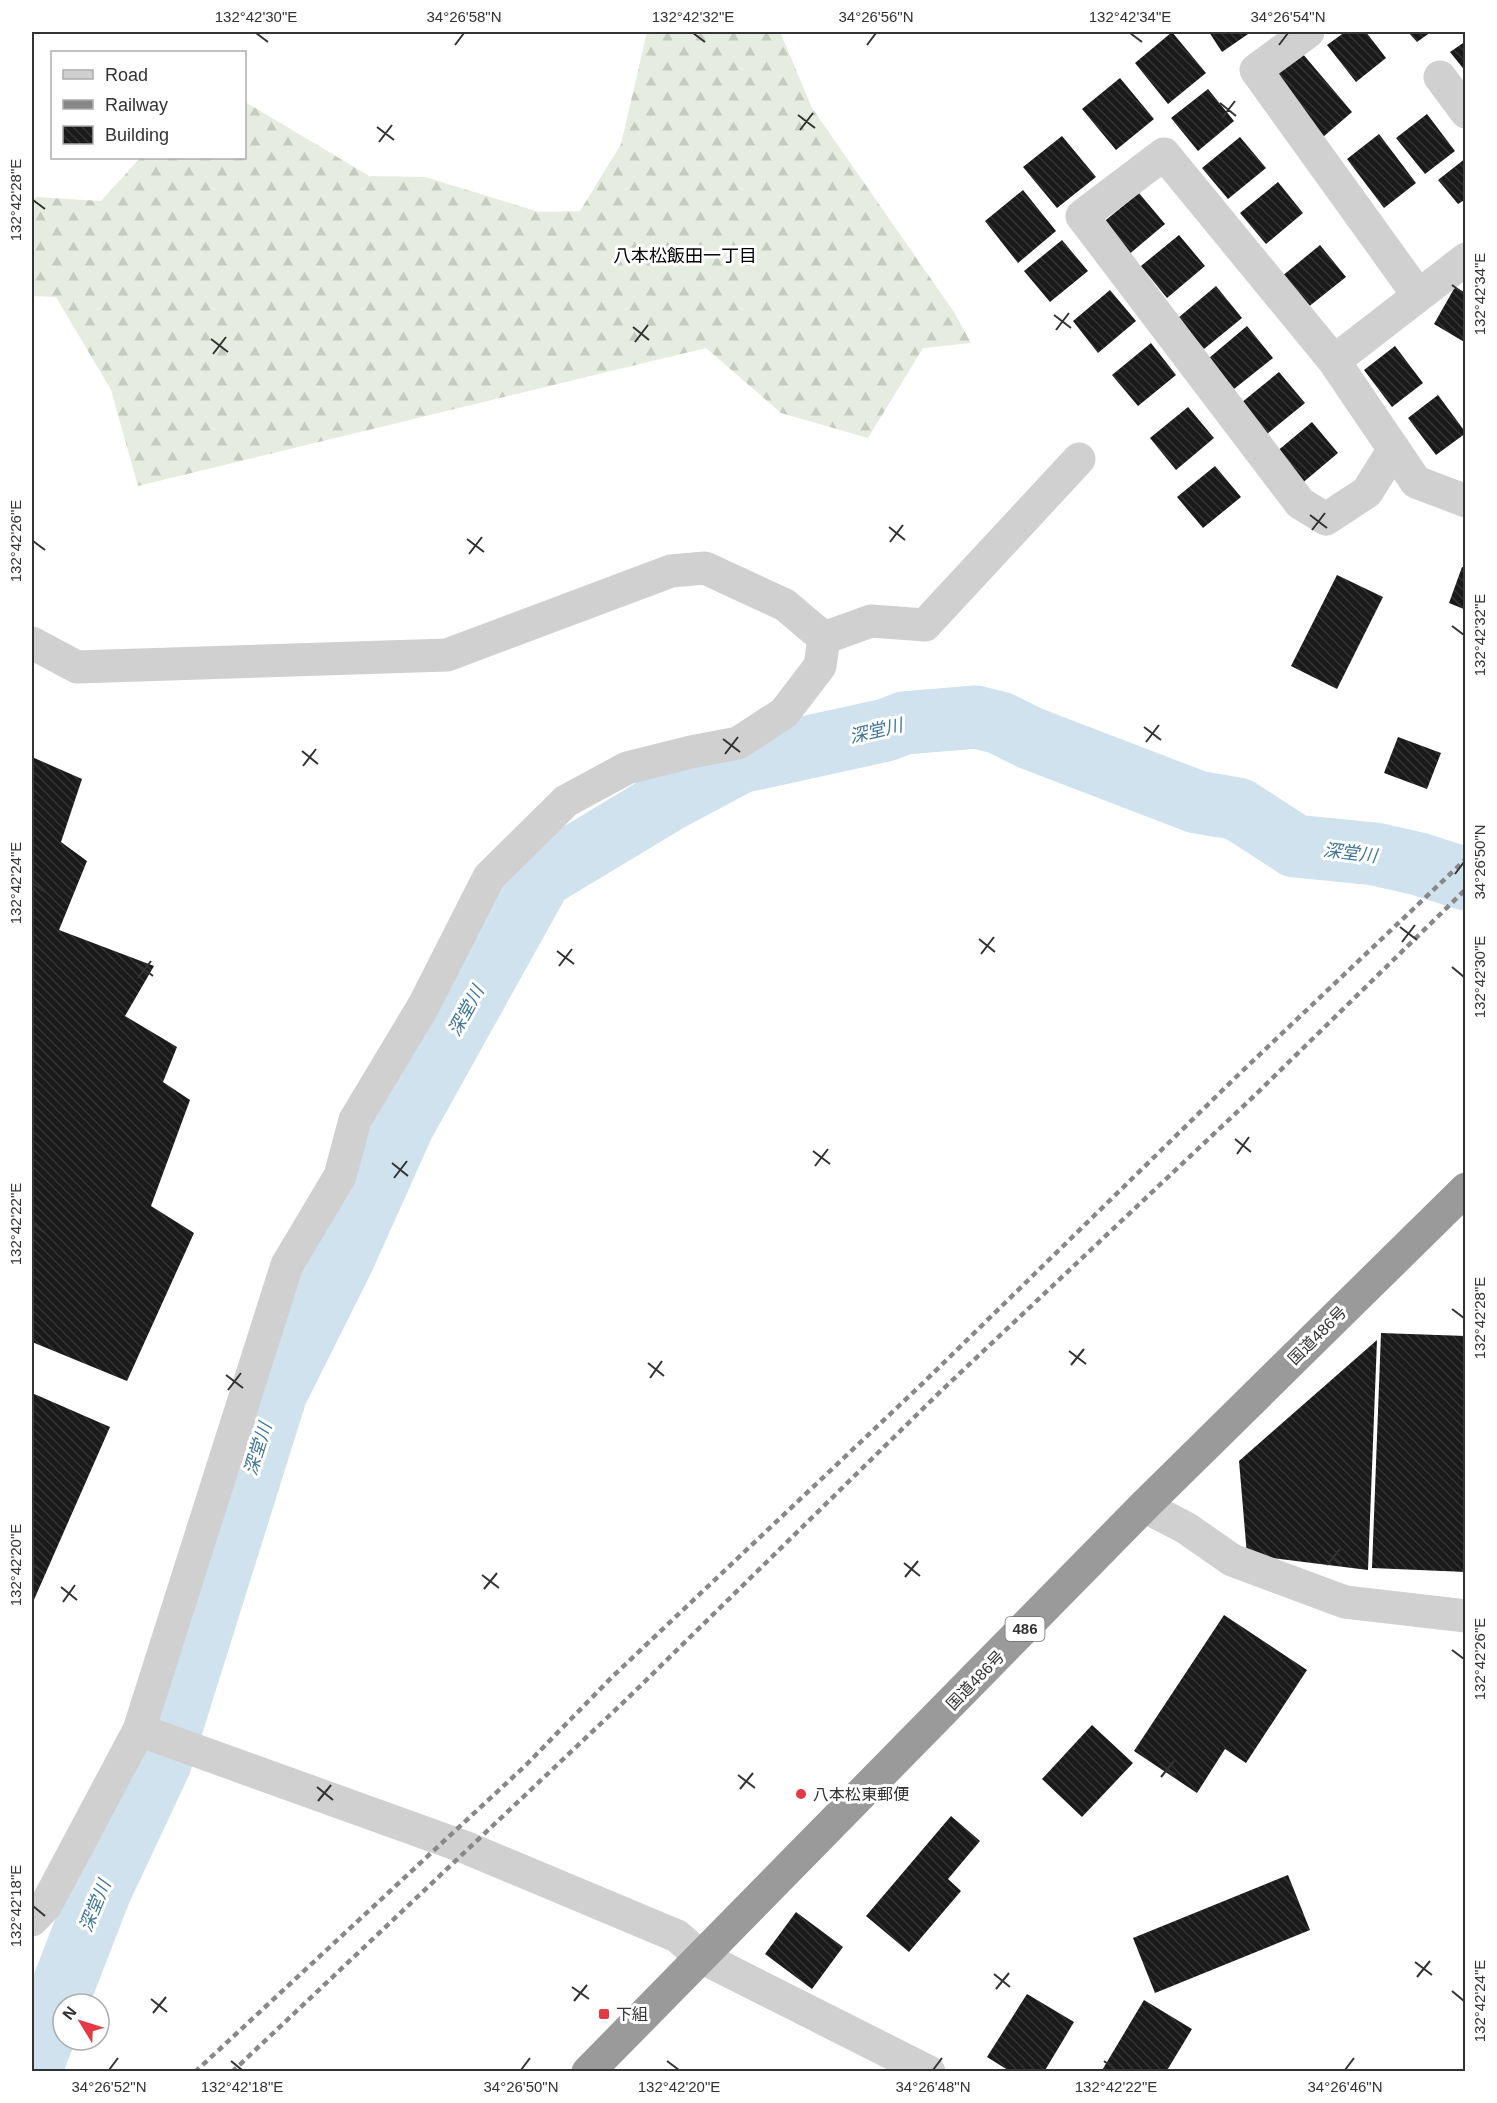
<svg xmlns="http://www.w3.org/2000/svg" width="1497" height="2103" viewBox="0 0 1497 2103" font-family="Helvetica,'Noto Sans JP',sans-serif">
  <defs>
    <pattern id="forest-firs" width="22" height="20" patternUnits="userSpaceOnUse" patternTransform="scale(1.5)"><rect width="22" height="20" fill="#e6ecdf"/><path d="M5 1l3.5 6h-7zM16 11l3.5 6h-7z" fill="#c6cbc0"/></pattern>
    <pattern id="building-back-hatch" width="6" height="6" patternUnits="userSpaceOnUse" patternTransform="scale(1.5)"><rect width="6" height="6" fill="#1a1a1a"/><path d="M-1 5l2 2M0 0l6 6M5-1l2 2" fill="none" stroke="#333"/></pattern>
  </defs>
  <rect width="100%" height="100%" fill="#fff"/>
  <!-- forest -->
  <path fill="url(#forest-firs)" d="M647,32H780L812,108L954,312L971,343L923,348L868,438L781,413L706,348L138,486L111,390L56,297L32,296V200L37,197L101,201L140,158H244L245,102L369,176L425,177L539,212L580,211L621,144Z"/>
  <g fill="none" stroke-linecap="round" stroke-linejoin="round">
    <!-- river -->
    <path stroke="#cfe2ee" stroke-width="63" d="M32,2066L100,1891L160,1763L276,1393L342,1261L403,1125L541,877L667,801L740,762L886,730L904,723L976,717L1000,723L1030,738L1197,802L1238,809L1295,846L1375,854L1419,864L1466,879"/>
  </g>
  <!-- building -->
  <path fill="url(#building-back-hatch)" d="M1172,32L1206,73L1168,104L1135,63Z
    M1209,32H1251L1222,52Z
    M1345,32H1366L1386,58L1356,82L1327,45Z
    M1408,32H1431L1417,42Z
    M1466,41V72L1450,52Z
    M1302,53L1352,112L1323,137L1273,78Z
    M1120,78L1154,119L1116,150L1082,109Z
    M1208,89L1234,121L1198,151L1171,118Z
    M1427,114L1455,151L1425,174L1396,138Z
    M1379,134L1416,183L1384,208L1347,159Z
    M1062,136L1096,177L1057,208L1023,167Z
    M1240,137L1266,168L1228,199L1202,168Z
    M1466,158V199L1458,204L1438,180Z
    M1278,182L1303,213L1266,244L1240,213Z
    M1023,190L1056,231L1018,263L985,221Z
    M1139,193L1165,224L1127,256L1101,224Z
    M1179,235L1205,266L1167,298L1141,266Z
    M1062,240L1088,271L1050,302L1024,271Z
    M1320,245L1346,277L1307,308L1281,277Z
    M1216,286L1242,318L1204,349L1178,318Z
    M1455,287L1466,293V343L1434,324Z
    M1110,290L1136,321L1098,353L1073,321Z
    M1247,326L1273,358L1234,389L1209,358Z
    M1151,343L1176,375L1138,406L1112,375Z
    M1395,346L1423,383L1392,407L1364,370Z
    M1279,372L1305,403L1267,434L1241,403Z
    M1438,395L1466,433L1436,455L1408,418Z
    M1188,407L1214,438L1176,470L1150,438Z
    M1312,422L1338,453L1300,485L1275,453Z
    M1215,466L1241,497L1203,528L1177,497Z
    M1462,567L1466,568V610L1449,603Z
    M1337,575L1383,597L1337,689L1291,666Z
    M1398,737L1441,753L1427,789L1384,773Z
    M32,757L82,779L61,842L87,861L59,930L154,966L125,1016L177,1047L163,1082L190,1100L151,1206L194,1233L127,1381L32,1342Z
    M1381,1333L1466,1336V1572L1372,1568Z
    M1377,1340L1368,1570L1247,1555L1239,1461Z
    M32,1393L110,1427L33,1602L32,1601Z
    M1224,1615L1307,1670L1246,1763L1225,1749L1197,1793L1134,1751Z
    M1092,1725L1133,1763L1082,1817L1042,1779Z
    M951,1816L980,1841L948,1879L961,1891L909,1952L866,1916Z
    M1288,1875L1310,1930L1155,1993L1133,1938Z
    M796,1912L843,1947L812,1989L765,1954Z
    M1027,1994L1074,2022L1044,2072H1011L987,2057Z
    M1144,2000L1192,2029L1166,2072H1101Z"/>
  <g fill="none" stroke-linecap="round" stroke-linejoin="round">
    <!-- minor -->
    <path stroke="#d0d0d0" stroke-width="33" d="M1308,32L1256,70L1418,295
      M1440,77L1466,112
      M1334,361L1466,259
      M1394,449L1367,492L1326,519L1300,503L1082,216L1164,154L1334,361L1416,482L1466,501
      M824,638L871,621L925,625L1079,459
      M32,643L77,667L447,655L671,571L705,568L785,605L824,638
      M1144,1506L1186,1528L1232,1560L1345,1602L1466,1616
      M139,1730L467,1848L677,1936L701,1957L929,2072
      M32,1920L46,1905L139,1730L287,1265L340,1176L355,1120L424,1005L489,877L566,801L627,768L691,752L738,743L784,713L820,666L824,638"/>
    <!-- highway -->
    <path stroke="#9a9a9a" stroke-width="33" d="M588,2072L1144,1506L1466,1189"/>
    <!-- rail -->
    <path stroke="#888" stroke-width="4.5" stroke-dasharray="6 4.5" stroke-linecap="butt" d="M195,2072L526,1765L612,1677L922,1384L1236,1077L1466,859
      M232,2072L629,1697L941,1391L1253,1097L1466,889"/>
  </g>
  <!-- ticks -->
  <path fill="none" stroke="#333" stroke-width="2" d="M256,33L268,42M693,33L705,42M1130,33L1142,42M455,45L464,33M867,45L876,33M1279,45L1288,33M1220,103L1236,116M798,115L815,128M1222,118L1235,101M377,127L394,140M800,130L813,113M379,142L392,125M33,200L45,209M1452,285L1464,294M1054,315L1071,328M633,327L649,340M1056,330L1069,313M211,339L228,352M635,342L648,325M213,354L226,337M1310,515L1327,528M889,527L905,540M1312,530L1325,513M467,539L484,552M33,541L45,550M890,542L903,525M469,554L482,537M1452,626L1464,635M1144,727L1161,740M723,739L740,752M1146,742L1159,725M302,751L318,764M725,754L738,737M303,766L316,749M1455,874L1464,862M33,883L45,892M1400,927L1417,940M979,939L995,952M1402,942L1415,925M557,951L574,964M981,954L994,937M136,963L153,976M559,966L572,949M1452,967L1464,977M138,978L151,961M1235,1139L1251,1152M813,1151L830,1164M1237,1154L1249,1137M392,1163L408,1176M815,1166L828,1149M394,1178L407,1161M33,1224L45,1233M1452,1309L1464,1318M1069,1351L1086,1364M648,1363L664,1376M1071,1365L1084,1349M226,1375L243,1388M650,1378L662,1361M228,1390L241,1373M1325,1551L1342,1564M904,1563L920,1576M33,1565L45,1574M1327,1565L1340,1549M482,1575L499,1588M905,1577L918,1561M61,1587L77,1600M484,1589L497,1573M63,1602L75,1585M1452,1650L1464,1659M1159,1763L1176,1775M738,1775L755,1788M1161,1777L1174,1761M317,1787L333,1800M740,1789L753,1773M318,1801L331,1785M33,1906L45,1916M1415,1962L1432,1975M994,1974L1010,1987M1417,1977L1430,1961M572,1987L589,1999M996,1989L1009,1973M1452,1991L1464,2001M151,1999L167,2012M574,2001L587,1985M153,2013L166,1997M231,2061L242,2070M667,2061L679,2070M1104,2061L1116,2070M109,2070L118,2058M521,2070L530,2058M933,2070L942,2058M1345,2070L1354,2058"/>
  <!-- markers -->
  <g fill="#e63946" stroke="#fff" stroke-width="2">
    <circle cx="801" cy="1794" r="6"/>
    <rect x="598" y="2008" width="12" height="12" rx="3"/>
  </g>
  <g text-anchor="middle" stroke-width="6" stroke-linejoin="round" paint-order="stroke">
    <!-- shield labels -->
    <rect fill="#fff" stroke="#707070" stroke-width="1.5" x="1005.5" y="1617" width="39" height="24" rx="4.5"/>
    <g font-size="15" font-weight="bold" fill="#333">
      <text x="1025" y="1634">486</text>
    </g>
    <!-- street labels -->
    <g font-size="16" fill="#333" stroke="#fff">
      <text transform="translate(1317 1335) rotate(-45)" y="6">国道486号</text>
      <text transform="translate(975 1680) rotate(-46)" y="6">国道486号</text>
    </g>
    <!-- poi labels -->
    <g font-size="16" fill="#333" stroke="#fff" text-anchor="start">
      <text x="813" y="1800">八本松東郵便</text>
      <text x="616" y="2020">下組</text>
    </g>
    <!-- neighbourhood labels -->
    <g font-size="18" fill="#000" stroke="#fff">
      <text x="685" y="262">八本松飯田一丁目</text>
    </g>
    <!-- water labels -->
    <g font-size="18" font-style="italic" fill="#3f7597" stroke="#fff">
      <text transform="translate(876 731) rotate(-13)" y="6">深堂川</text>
      <text transform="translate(1350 853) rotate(7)" y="6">深堂川</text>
      <text transform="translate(466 1011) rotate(-61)" y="6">深堂川</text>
      <text transform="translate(258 1449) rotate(-73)" y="6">深堂川</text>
      <text transform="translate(95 1906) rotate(-68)" y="6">深堂川</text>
    </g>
  </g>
  <!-- border -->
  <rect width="1497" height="2103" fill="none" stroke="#ffffff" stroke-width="66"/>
  <!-- legend -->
  <rect x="51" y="51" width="195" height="108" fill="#ffffff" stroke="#adadad" stroke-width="1.5"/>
  <rect x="63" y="70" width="30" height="9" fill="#d0d0d0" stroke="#adadad" stroke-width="1.5"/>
  <text x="105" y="81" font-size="18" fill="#333333">Road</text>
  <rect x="63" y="100" width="30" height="9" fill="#888888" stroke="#adadad" stroke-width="1.5"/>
  <text x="105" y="111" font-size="18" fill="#333333">Railway</text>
  <rect x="63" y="126" width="30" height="18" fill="url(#building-back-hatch)" stroke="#adadad" stroke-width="1.5"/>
  <text x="105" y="141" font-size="18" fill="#333333">Building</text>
  <!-- north arrow -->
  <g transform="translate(81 2022) rotate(308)"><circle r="28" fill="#ffffff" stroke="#adadad" stroke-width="1.5"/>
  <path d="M0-4.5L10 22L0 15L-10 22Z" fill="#e63946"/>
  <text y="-9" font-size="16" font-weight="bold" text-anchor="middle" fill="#333333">N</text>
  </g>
  <rect x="33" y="33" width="1431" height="2037" fill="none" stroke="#333" stroke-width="2"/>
  <g font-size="15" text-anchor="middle" fill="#333">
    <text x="256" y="22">132°42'30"E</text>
    <text x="464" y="22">34°26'58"N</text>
    <text x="693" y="22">132°42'32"E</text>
    <text x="876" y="22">34°26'56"N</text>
    <text x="1130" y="22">132°42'34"E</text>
    <text x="1288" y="22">34°26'54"N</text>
    <text transform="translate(16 200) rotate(-90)" y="5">132°42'28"E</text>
    <text transform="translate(1480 294) rotate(-90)" y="5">132°42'34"E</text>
    <text transform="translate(16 541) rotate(-90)" y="5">132°42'26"E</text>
    <text transform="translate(1480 635) rotate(-90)" y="5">132°42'32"E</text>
    <text transform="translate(1480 862) rotate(-90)" y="5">34°26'50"N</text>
    <text transform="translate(16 883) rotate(-90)" y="5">132°42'24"E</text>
    <text transform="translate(1480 977) rotate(-90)" y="5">132°42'30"E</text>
    <text transform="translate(16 1224) rotate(-90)" y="5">132°42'22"E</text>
    <text transform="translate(1480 1318) rotate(-90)" y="5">132°42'28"E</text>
    <text transform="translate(16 1565) rotate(-90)" y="5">132°42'20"E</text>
    <text transform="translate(1480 1659) rotate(-90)" y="5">132°42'26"E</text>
    <text transform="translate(16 1906) rotate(-90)" y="5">132°42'18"E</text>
    <text transform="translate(1480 2001) rotate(-90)" y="5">132°42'24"E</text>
    <text x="109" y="2092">34°26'52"N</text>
    <text x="242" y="2092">132°42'18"E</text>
    <text x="521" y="2092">34°26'50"N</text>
    <text x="679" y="2092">132°42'20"E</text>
    <text x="933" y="2092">34°26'48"N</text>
    <text x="1116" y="2092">132°42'22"E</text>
    <text x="1345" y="2092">34°26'46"N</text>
  </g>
</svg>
